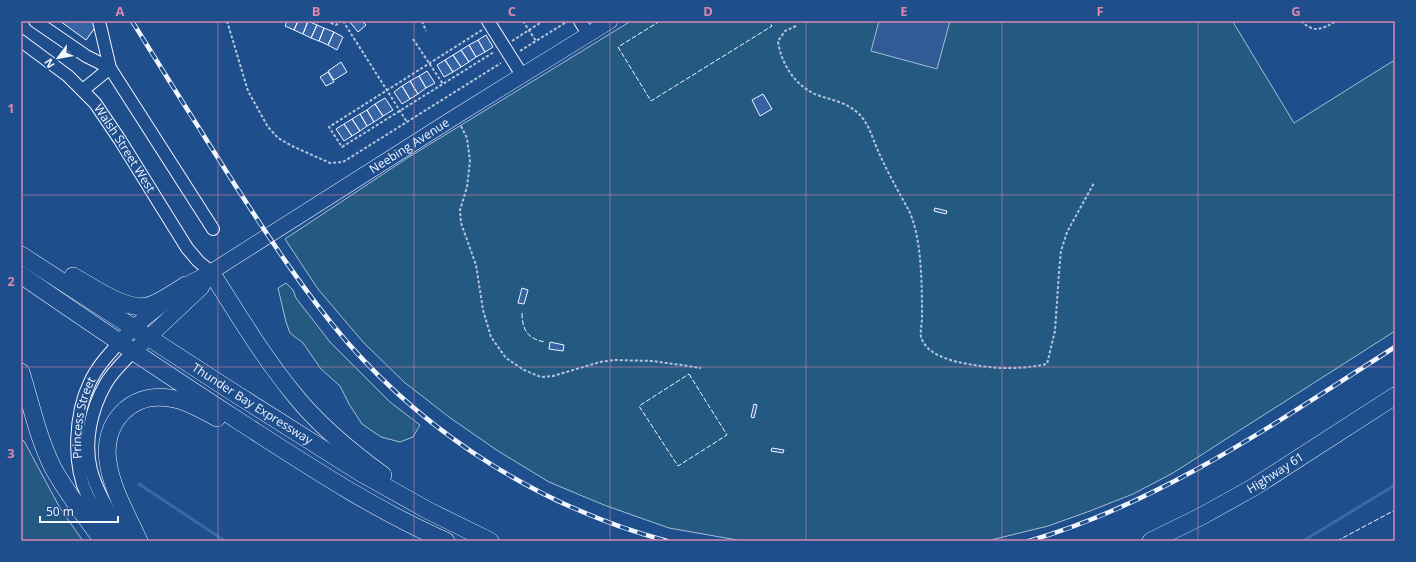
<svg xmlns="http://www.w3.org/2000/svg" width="1416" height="562" viewBox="0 0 1416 562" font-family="'Open Sans',sans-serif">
  <rect width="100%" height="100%" fill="#1f4e8c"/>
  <!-- green -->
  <path fill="#245a82" stroke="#a8bbd7" d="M631,21H1234L1233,22L1294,123L1393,61L1395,64V331L1173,473L1133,494L1090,511L1048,526L987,541H743L669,528L604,505L549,482L498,451L449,417L404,382L363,342L318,289L285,239L409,157Z
    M286,283L293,290L296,298L330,342L390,402L420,425L413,437L400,442L381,437L362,424L349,404L340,386L321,369L303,343L290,333L286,322L278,288Z
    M21,439L24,441L60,508L83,541H21Z"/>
  <!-- parking -->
  <path fill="#305b95" stroke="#a8bbd7" d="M879,21H950L937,69L871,51Z"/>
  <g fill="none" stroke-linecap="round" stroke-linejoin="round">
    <!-- stream -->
    <path stroke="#3b69a3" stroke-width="3" d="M139,484L225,541
      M1303,541L1395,485"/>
  </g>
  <!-- building -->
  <path fill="#3563a3" stroke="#f2f6ff" d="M60,21H92L97,25L86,40Z
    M287,21H298L294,30L285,26Z
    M298,21H308L303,34L294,30Z
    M308,21L317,25L311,38L303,34Z
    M349,21H362L366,25L358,32Z
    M317,25L324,28L319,41L311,38Z
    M324,28L334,32L328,45L319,41Z
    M334,32L343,37L337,50L328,45Z
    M486,35L493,47L485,52L478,40Z
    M478,40L485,52L476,57L469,45Z
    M469,45L476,57L469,62L461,50Z
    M461,50L469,62L461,67L453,55Z
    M453,55L461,67L453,72L445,60Z
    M445,60L453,72L444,77L437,65Z
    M341,62L347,72L334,80L328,71Z
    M427,71L435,83L426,88L419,76Z
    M328,72L334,82L326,86L320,77Z
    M419,76L426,88L418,94L410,81Z
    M410,81L418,94L410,99L402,86Z
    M402,86L410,99L402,104L394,92Z
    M763,94L772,109L760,116L752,100Z
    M385,98L393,110L383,116L375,104Z
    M375,104L383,116L374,122L367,110Z
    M367,110L374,122L367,126L360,114Z
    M360,114L367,126L360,131L352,119Z
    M352,119L360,131L352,136L344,124Z
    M344,124L352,136L344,141L336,129Z
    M935,208L947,211L946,214L934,211Z
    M522,288L528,290L524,304L518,303Z
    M550,342L564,345L563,351L549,349Z
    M754,404L757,405L754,418L751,417Z
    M772,448L784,450L783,453L771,451Z"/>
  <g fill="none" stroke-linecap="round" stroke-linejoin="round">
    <defs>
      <g id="minor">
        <path d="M35,21L86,56L110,68L83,90"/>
        <path d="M99,21L110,68L213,229"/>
        <path d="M488,21L522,75"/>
        <path d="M580,21L588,34"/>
        <path id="s1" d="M21,41L68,76L95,103L120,140L187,248L198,261L211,272"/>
        <path id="s2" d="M117,541C107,526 95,511 87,495C72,463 75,413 90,382C97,367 108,355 119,343"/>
        <path d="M127,541C114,518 98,496 91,470C84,442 91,410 105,385C112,372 123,362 133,352"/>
      </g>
      <g id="major">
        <path id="s3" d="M119,343L134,327L186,285L211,272L455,117L610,21"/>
        <path d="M133,352L201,288L210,272"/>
      </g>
      <g id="highway">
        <path id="s4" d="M21,255L239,396L361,473L429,511L490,541"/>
        <path d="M211,272C237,313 262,355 293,393C318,425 350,451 383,475"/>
        <path d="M21,275C95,326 169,376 245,425C310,467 375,510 446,541"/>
        <path d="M73,276C91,286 126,311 147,306C158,304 176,291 186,285"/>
        <path d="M21,372C31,404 38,438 53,468C66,492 87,519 103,541"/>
        <path d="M139,541C128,516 111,488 108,461C102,424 130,392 169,398C186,400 202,410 217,418"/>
        <path id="s5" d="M1151,541L1200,517L1254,487L1395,396"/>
      </g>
    </defs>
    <!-- minor casing -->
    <use href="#minor" stroke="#f2f6ff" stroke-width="14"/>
    <!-- major casing -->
    <use href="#major" stroke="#f2f6ff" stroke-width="16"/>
    <!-- highway casing -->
    <use href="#highway" stroke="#f2f6ff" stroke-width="18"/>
    <!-- path -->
    <path stroke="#b3c4dc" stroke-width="2" stroke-dasharray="3 2" stroke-linecap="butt" d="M227,21L248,91L268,127L278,138L292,146L330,163L343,162L501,63
      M326,21L336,25L341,21
      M343,21L407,122
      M422,21L426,31
      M523,21L536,41
      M1301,21C1314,33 1321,30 1336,21
      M317,22L318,21
      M796,26L785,31L778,41C781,64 796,88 820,96C833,100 847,103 858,113C869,123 873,140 879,153C887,171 897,189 907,207C922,233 922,286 922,317C922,324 920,331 921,338C923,342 926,347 930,350C939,357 952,361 963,363C992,369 1018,370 1047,364L1055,331L1059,272L1061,251L1067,232L1094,183
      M482,30L329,127L342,147L494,52
      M413,39L443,84
      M512,41L543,21
      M520,51L568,21
      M461,126L467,138L470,161L467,187L460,210L461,223L476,265L483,310L491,337L506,358L524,370L541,377L553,376L600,362L614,360L653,361L701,368"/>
    <!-- minor -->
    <use href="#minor" stroke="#1f4e8c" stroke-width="12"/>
    <!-- major -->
    <use href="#major" stroke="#1f4e8c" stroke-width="15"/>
    <!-- highway -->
    <use href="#highway" stroke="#1f4e8c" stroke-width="17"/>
    <defs>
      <path id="rail" d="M132,21C166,76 200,130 235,185C270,239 305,293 347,342C431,438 544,508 667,541
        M1029,541C1163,502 1278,421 1395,347"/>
    </defs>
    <!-- rail casing -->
    <use href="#rail" stroke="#f2f6ff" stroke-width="4.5"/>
    <!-- rail -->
    <use href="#rail" stroke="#1f4e8c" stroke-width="3" stroke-dasharray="9" stroke-linecap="butt"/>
    <!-- fence -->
    <path stroke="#f2f6ff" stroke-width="1" stroke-dasharray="5 2" stroke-linecap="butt" d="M660,21L618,47L651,101L772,26L769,21
      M522,313C522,330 528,339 545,342
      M689,374L727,435L678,466L639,406Z
      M1337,541L1395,510"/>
  </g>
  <!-- grid -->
  <path fill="none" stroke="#da87ad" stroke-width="1" stroke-opacity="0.55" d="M218,21V541M414,21V541M610,21V541M806,21V541M1002,21V541M1198,21V541M21,195H1395M21,367H1395"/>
  <g text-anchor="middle" stroke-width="3" stroke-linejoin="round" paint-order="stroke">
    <!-- street labels -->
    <g font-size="12" fill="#f2f6ff" stroke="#1f4e8c">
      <text dy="4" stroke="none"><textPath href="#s3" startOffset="352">Neebing Avenue</textPath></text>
      <text dy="4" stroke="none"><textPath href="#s1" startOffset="151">Walsh Street West</textPath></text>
      <text dy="4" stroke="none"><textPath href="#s4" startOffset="275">Thunder Bay Expressway</textPath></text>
      <text dy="4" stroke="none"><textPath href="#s2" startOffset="134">Princess Street</textPath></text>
      <text dy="4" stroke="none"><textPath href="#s5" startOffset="142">Highway 61</textPath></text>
    </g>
  </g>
  <!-- border -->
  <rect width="1416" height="562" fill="none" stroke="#1f4e8c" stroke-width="44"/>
  <!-- north arrow -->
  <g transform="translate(58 58) rotate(238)" stroke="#1f4e8c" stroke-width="3" paint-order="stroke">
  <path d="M0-3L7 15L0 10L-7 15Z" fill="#f2f6ff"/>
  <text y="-6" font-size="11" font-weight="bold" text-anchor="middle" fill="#f2f6ff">N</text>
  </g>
  <!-- scale -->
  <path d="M40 516v6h78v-6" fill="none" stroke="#f2f6ff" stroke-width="2"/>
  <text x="46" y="516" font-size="12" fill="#f2f6ff" stroke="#1f4e8c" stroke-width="3" paint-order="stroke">50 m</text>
  <rect x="22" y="22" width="1372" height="518" fill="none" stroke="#da87ad" stroke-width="1.5"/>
  <g font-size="13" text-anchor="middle" font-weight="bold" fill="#da87ad">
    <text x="120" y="16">A</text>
    <text x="316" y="16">B</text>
    <text x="512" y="16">C</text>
    <text x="708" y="16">D</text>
    <text x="904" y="16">E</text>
    <text x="1100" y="16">F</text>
    <text x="1296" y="16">G</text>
    <text x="11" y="113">1</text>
    <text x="11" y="286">2</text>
    <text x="11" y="458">3</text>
  </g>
</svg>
